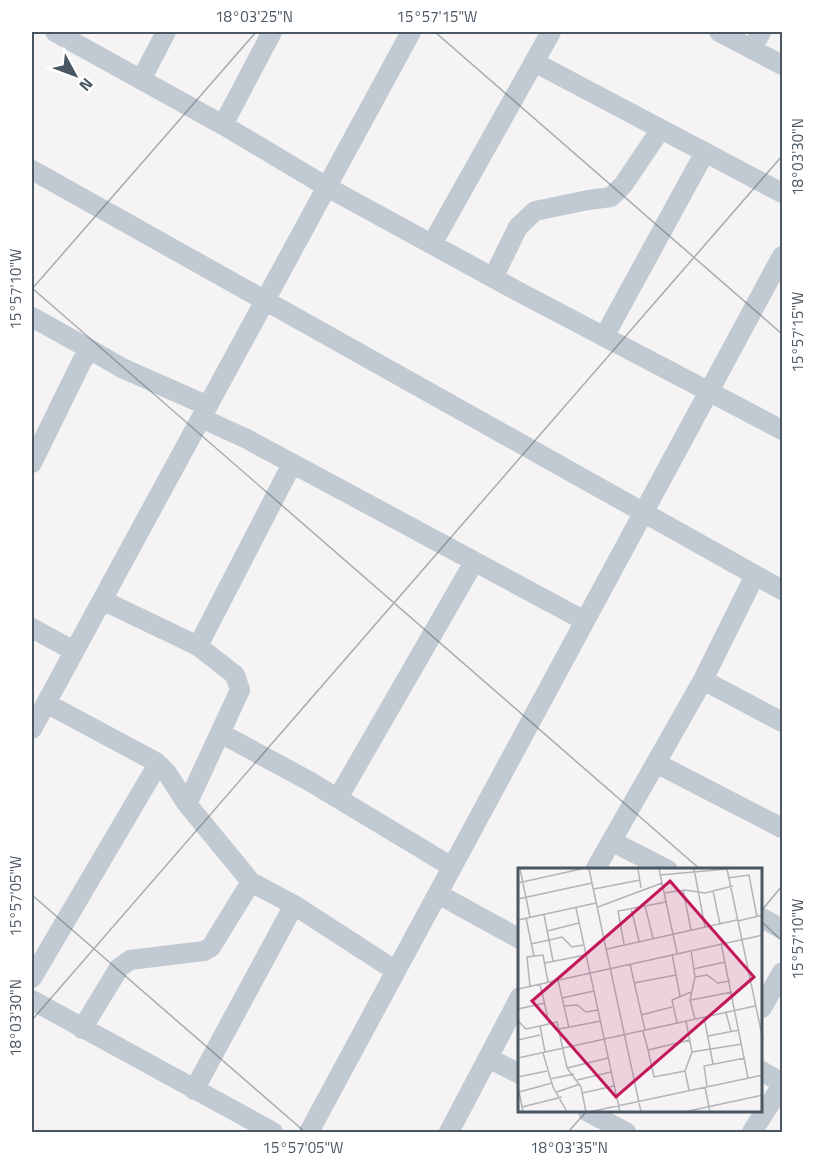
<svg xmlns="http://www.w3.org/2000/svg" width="814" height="1164" viewBox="0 0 814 1164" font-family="'Titillium Web',sans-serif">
  <rect width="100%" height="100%" fill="#f5f3f3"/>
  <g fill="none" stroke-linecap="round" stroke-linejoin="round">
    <!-- minor -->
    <path stroke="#c1cad2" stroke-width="20" d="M55,32L223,125L327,187L521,293L782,430
      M719,32L782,65
      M752,49L761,32
      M534,62L782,193
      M141,80L166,32
      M223,125L272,32
      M32,170L782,590
      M432,244L551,32
      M493,278L518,227L535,211L588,200L611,197L623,185L661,129
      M32,317L91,350
      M604,337L705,152
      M201,418L247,439L585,621
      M32,463L82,361L91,350L122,368L208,406
      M102,600L198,646L235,675L240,690L187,804
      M32,628L74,651
      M198,646L292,464
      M703,680L782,722
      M46,703L156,762L167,773L187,804L251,882L294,905L396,971
      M32,729L411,32
      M220,733L309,781L452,867
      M656,763L782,828
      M338,798L474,562
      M611,841L668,870
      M595,870L703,680L755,575
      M438,894L520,939
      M762,918L782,929
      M32,978L158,764
      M32,1000L273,1132
      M762,1008L782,972
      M82,1029L119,968L130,960L204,951L211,947L251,882
      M488,1058L520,1074
      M762,1071L782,1083
      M194,1090L294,905
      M588,1112L626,1132
      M309,1132L782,256
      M449,1132L520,997
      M752,1132L782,1085"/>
  </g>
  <!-- ticks -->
  <path fill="none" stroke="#4a5661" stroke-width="1.5" stroke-opacity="0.45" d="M435,32L782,334M32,288L701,870M32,289L256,32M32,895L305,1132M762,910L782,886M762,922L782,941M32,1020L782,156M568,1132L586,1112"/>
  <!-- overview -->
  <g transform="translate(518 868)">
    <rect width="244" height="244" fill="#f5f3f3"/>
    <path fill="none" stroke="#b1b4b9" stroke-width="1.5" d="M2,1L12,49M71,1L123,244M120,1L123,20M141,1L159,85M176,1L187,59M209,1L245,172M142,7L209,1M210,10L231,7L239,49M0,15L63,1M76,21L122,12M165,22L173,62M195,23L202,56M146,25L167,22L187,25L215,18M0,31L74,15M127,38L135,70M80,39L144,15M58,40L102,244M113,40L121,73M8,50L16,88M0,52L78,35M220,53L245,47M29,63L61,55M203,75L230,210M13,76L31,72L26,47M106,76L100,43L148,34M89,81L219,52M173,82L177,109L172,132L177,151M154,86L162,128M35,93L31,72L44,69L54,79L65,77M27,95L67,87M112,96L127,162M175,101L207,94M177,109L189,107L200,115L212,113M40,112L51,160M116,115L158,107M22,116L31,155M12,118L9,89L25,87L30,114M0,121L245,67M44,130L76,123M173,132L214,124M46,138L59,137L68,144L80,142M0,141L27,135M208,145L213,163M123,147L154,139M186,149L195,196M0,153L8,161L22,158M159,155L154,132L173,124M41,161L83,153M125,163L130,182L172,172M190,168L221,162M0,172L22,167M130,182L136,209L167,203L174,184L168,153M27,184L22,158L39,154L49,200L63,219L68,244M174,184L224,176M25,185L35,219L49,244M0,190L237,138M49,200L90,190M167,203L171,222M0,209L29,203M32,211L56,206M59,212L93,204M0,218L5,244M189,218L186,198L227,190M187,219L192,244M1,224L34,215M39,224L62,216M64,225L96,218M4,239L44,229M71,244L245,207M166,244L245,227"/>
    <path fill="#c2185b" fill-opacity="0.15" stroke="#c2185b" stroke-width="3" d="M152,13L236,109L98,229L14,133Z"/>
    <rect width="244" height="244" fill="none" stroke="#4a5661" stroke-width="3"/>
  </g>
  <!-- border -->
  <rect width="814" height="1164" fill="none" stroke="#ffffff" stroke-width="66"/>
  <!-- north arrow -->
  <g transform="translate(75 75) rotate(131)" stroke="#ffffff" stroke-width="4.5" paint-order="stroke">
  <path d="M0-4.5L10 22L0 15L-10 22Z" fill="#4a5661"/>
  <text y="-9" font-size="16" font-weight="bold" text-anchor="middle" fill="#4a5661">N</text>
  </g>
  <rect x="33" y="33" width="748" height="1098" fill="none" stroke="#4a5661" stroke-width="2"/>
  <g font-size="15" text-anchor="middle" fill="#4a5661">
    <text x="254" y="22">18°03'25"N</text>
    <text x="437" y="22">15°57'15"W</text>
    <text transform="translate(798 157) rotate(-90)" y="5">18°03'30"N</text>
    <text transform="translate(16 289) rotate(-90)" y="5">15°57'10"W</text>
    <text transform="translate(798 332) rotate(-90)" y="5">15°57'15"W</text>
    <text transform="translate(16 896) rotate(-90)" y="5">15°57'05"W</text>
    <text transform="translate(798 939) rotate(-90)" y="5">15°57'10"W</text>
    <text transform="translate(16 1018) rotate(-90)" y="5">18°03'30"N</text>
    <text x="303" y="1153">15°57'05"W</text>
    <text x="569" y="1153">18°03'35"N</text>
  </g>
</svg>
